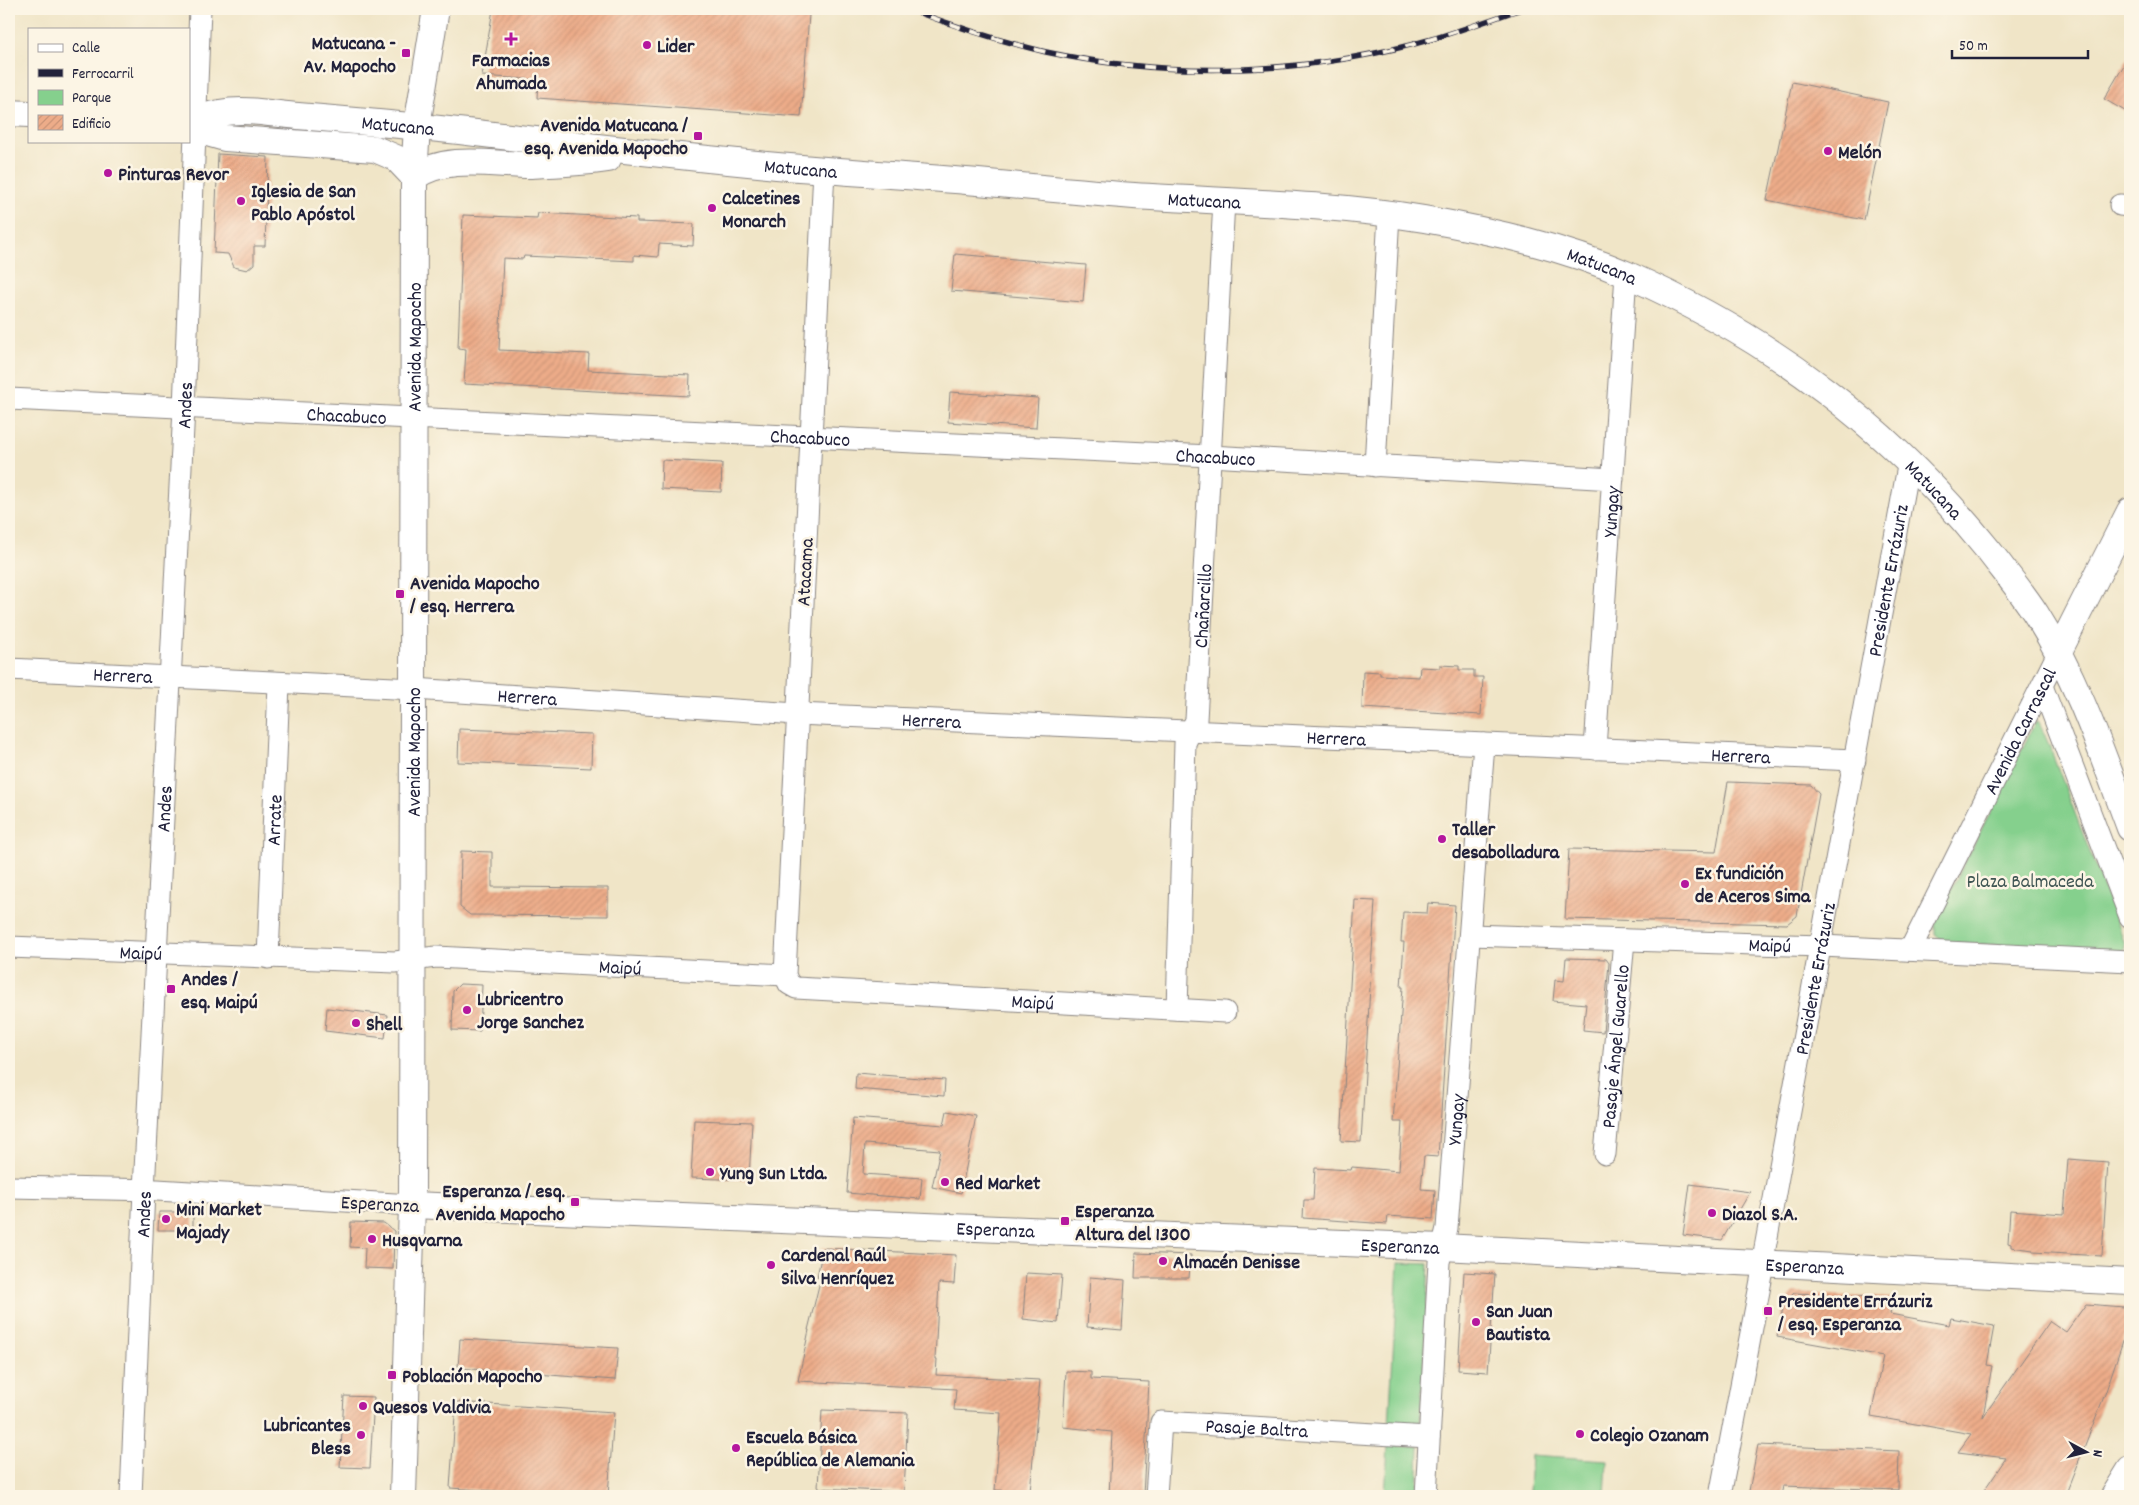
<svg xmlns="http://www.w3.org/2000/svg" width="2139" height="1505" viewBox="0 0 2139 1505" font-family="Dekko,sans-serif">
  <defs>
    <pattern id="building-hatch" width="6" height="6" patternUnits="userSpaceOnUse" patternTransform="scale(1.25)"><rect width="6" height="6" fill="#edac89"/><path d="M-1 1l2-2M0 6l6-6M5 7l2-2" fill="none" stroke="#cb9477"/></pattern>
  </defs>
  <rect width="100%" height="100%" fill="#fcf5e5"/>
  <filter id="ink" filterUnits="userSpaceOnUse"><feTurbulence type="fractalNoise" baseFrequency=".02" numOctaves="2"/><feDisplacementMap in="SourceGraphic" scale="10" xChannelSelector="R" yChannelSelector="G"/><feConvolveMatrix kernelMatrix="1 2 1 2 8 2 1 2 1" color-interpolation-filters="sRGB"/></filter>
  <filter id="wash" filterUnits="userSpaceOnUse"><feTurbulence type="fractalNoise" baseFrequency=".0096" numOctaves="4" result="noise"/><feDisplacementMap in="SourceGraphic" scale="20" xChannelSelector="R" yChannelSelector="G"/><feGaussianBlur stdDeviation="1.12" result="paint"/><feColorMatrix in="noise" values="0 0 0 0 0 0 0 0 0 0 0 0 0 0 0 0 0 1.4 0 .05"/><feComposite in="paint" operator="in"/></filter>
  <g filter="url(#wash)">
    <rect width="100%" height="100%" fill="#f0e5c7"/>
    <!-- park -->
    <path fill="#85d08d" stroke="#547964" d="M2036,721L2039,722L2049,745L2125,944L2124,950L2121,952L1945,942L1935,934V925L1939,914Z
      M1398,1263L1429,1264L1420,1424L1389,1425Z
      M1388,1446L1419,1447L1417,1496H1385Z
      M1531,1455L1607,1460L1605,1496L1529,1492Z"/>
    <g id="blocks">
      <!-- building -->
      <path fill="url(#building-hatch)" d="M493,9H804L809,15L801,117L537,98L538,80L482,76Z
        M2130,55V114L2104,99Z
        M1792,82L1888,102L1864,220L1767,200Z
        M218,154L268,157L265,246H254V264L247,270L234,267L228,254L214,253Z
        M538,213L637,218V222L694,224L693,246L659,244L658,257L634,255V261L524,256L523,259L503,258L499,350L589,354L588,370L690,375L689,396L464,384L466,349L458,348L463,215L537,218Z
        M955,254L1086,265L1083,302L951,291Z
        M950,392L1038,398L1036,428L948,422Z
        M662,460L722,463L721,492L661,489Z
        M1440,665L1459,666V670H1474V677H1483L1481,715L1362,708L1363,671L1380,672V675L1419,677L1420,667L1440,668Z
        M459,729L592,734L591,768L458,762Z
        M1728,782L1811,785L1819,794L1797,916L1787,924L1565,919L1569,849L1716,852Z
        M461,851L492,852V887L608,888V916L470,915L460,907Z
        M1355,900L1375,901L1361,1142L1341,1141Z
        M1428,903L1455,905L1438,1157L1424,1156L1421,1189L1435,1190L1433,1219L1388,1216L1387,1224L1303,1218L1304,1200H1313L1315,1168L1351,1170L1352,1167L1399,1171L1402,1122H1393L1403,987H1401L1404,942H1401L1403,912L1427,913Z
        M1566,958L1606,959L1609,963L1603,1032L1583,1030L1586,1004L1553,1001L1555,980L1564,981Z
        M460,984L482,985L480,1031L452,1030L453,991Z
        M327,1008L388,1015L385,1038L325,1031Z
        M856,1073L945,1080L944,1096L855,1089Z
        M947,1111L976,1116L961,1193L932,1187L940,1150L865,1144L863,1174L922,1178L920,1199L847,1193L853,1118L944,1125Z
        M694,1120L752,1122L749,1180L691,1178Z
        M2068,1159L2108,1162L2102,1256L2033,1252V1250L2011,1247V1244L2008,1243L2010,1210L2064,1214Z
        M1690,1184L1750,1192L1722,1240L1683,1235Z
        M159,1212H193V1230H158Z
        M351,1222L384,1223L394,1231L393,1269L364,1268L365,1248L350,1247Z
        M823,1248L956,1255L954,1284L939,1283L935,1359H937L936,1375L1040,1380L1030,1492L995,1490L1001,1413L954,1410L956,1389L798,1381L809,1330H808L821,1277H817Z
        M1136,1253L1191,1255L1189,1278H1135Z
        M1464,1272L1495,1274L1488,1372L1458,1370Z
        M1026,1273L1062,1275L1058,1323L1023,1319Z
        M1090,1277L1125,1280L1122,1330L1087,1327Z
        M1794,1293L1894,1298L1890,1314L1949,1325L1951,1318L1994,1326L1987,1365L1992,1366L1983,1417L2050,1321L2066,1332L2086,1304L2124,1307L2130,1313V1320L2105,1394L2065,1496H1980L2006,1458L1958,1452L1971,1434L1871,1416L1883,1356L1777,1337L1784,1303Z
        M460,1339L618,1348L615,1380L458,1368Z
        M1066,1371L1091,1372V1379L1149,1382L1143,1496H1109L1112,1432L1063,1427Z
        M344,1396L374,1397L370,1468L340,1467Z
        M456,1402L614,1412L608,1496H569L450,1488Z
        M822,1410L908,1413L904,1492L818,1488Z
        M1758,1445L1899,1451L1898,1490L1783,1486L1781,1496H1748Z"/>
    </g>
  </g>
  <g filter="url(#ink)">
    <use href="#blocks" fill-opacity="0" stroke="#898481" stroke-width="1"/>
    <g fill="none" stroke-linecap="round" stroke-linejoin="round">
      <defs>
        <g id="minor">
          <path id="s1" d="M824,170L785,975L789,984L796,988L1225,1012"/>
          <path d="M2120,205L2130,206"/>
          <path id="s2" d="M9,399L1210,456L1613,479"/>
          <path d="M1375,466L1389,214"/>
          <path id="s3" d="M9,669L414,689L797,714L1855,760"/>
          <path d="M2042,686L2130,917"/>
          <path id="s4" d="M1595,749L1626,274"/>
          <path id="s5" d="M1470,935L1822,946L2130,961"/>
          <path id="s6" d="M9,947L395,962L436,957L785,975"/>
          <path id="s7" d="M1910,950L2058,653"/>
          <path id="s8" d="M268,958L279,684"/>
          <path id="s9" d="M1177,1009L1185,743L1196,720L1224,201"/>
          <path id="s10" d="M1605,1154L1624,940"/>
          <path d="M9,1187L157,1190L412,1205"/>
          <path id="s11" d="M131,1496L144,1190L184,408L200,9"/>
          <path id="s12" d="M1156,1496L1161,1422L1429,1437"/>
          <path id="s13" d="M1426,1496L1439,1262L1447,1228L1484,744"/>
          <path id="s14" d="M1720,1496L1762,1275L1765,1248L1909,461"/>
        </g>
        <g id="major">
          <path d="M9,113L29,114"/>
          <path id="s15" d="M189,122C199,120 209,114 220,113C245,108 273,114 298,116C358,121 417,126 476,133C577,145 677,156 777,166C844,172 911,176 978,182C1030,187 1082,192 1134,196C1230,202 1328,203 1424,219C1492,231 1564,247 1628,275C1773,339 1890,428 1989,551C2005,572 2022,592 2036,614C2078,680 2103,756 2130,828"/>
          <path d="M195,122L211,134L225,138L375,149L396,158L414,177"/>
          <path d="M414,177C447,154 493,165 531,165C557,164 582,163 608,159"/>
          <path d="M2058,653L2130,511"/>
          <path id="s16" d="M412,1205L1442,1247L2130,1282"/>
          <path id="s17" d="M403,1496L412,1205L414,177L417,126L436,9"/>
          <path d="M2114,1496L2130,1470"/>
        </g>
      </defs>
      <!-- minor casing -->
      <use href="#minor" stroke="#898481" stroke-width="23"/>
      <!-- major casing -->
      <use href="#major" stroke="#898481" stroke-width="28"/>
      <!-- minor -->
      <use href="#minor" stroke="#fff" stroke-width="21"/>
      <!-- major -->
      <use href="#major" stroke="#fff" stroke-width="26"/>
      <defs>
        <path id="rail" d="M909,9C954,26 999,41 1046,52C1171,79 1309,75 1432,39C1462,30 1492,19 1521,9"/>
      </defs>
      <!-- rail casing -->
      <use href="#rail" stroke="#22223b" stroke-width="5.5"/>
      <!-- rail -->
      <use href="#rail" stroke="#fcf5e5" stroke-width="4" stroke-dasharray="11" stroke-linecap="butt"/>
    </g>
  </g>
  <!-- markers -->
  <g fill="#b5179e" stroke="#fcf5e5" stroke-width="2">
    <path d="M508.5 31.5h5v5h5v5h-5v5h-5v-5h-5v-5h5z"/>
    <circle cx="647" cy="45" r="5"/>
    <rect x="401" y="48" width="10" height="10" rx="2.5"/>
    <rect x="693" y="131" width="10" height="10" rx="2.5"/>
    <circle cx="1828" cy="151" r="5"/>
    <circle cx="108" cy="173" r="5"/>
    <circle cx="241" cy="201" r="5"/>
    <circle cx="712" cy="208" r="5"/>
    <rect x="395" y="589" width="10" height="10" rx="2.5"/>
    <circle cx="1442" cy="839" r="5"/>
    <circle cx="1685" cy="884" r="5"/>
    <rect x="166" y="984" width="10" height="10" rx="2.5"/>
    <circle cx="467" cy="1010" r="5"/>
    <circle cx="356" cy="1023" r="5"/>
    <circle cx="710" cy="1172" r="5"/>
    <circle cx="945" cy="1182" r="5"/>
    <rect x="570" y="1197" width="10" height="10" rx="2.5"/>
    <circle cx="1712" cy="1213" r="5"/>
    <circle cx="166" cy="1219" r="5"/>
    <rect x="1060" y="1216" width="10" height="10" rx="2.5"/>
    <circle cx="372" cy="1239" r="5"/>
    <circle cx="1163" cy="1261" r="5"/>
    <circle cx="771" cy="1265" r="5"/>
    <rect x="1763" y="1306" width="10" height="10" rx="2.5"/>
    <circle cx="1476" cy="1322" r="5"/>
    <rect x="387" y="1370" width="10" height="10" rx="2.5"/>
    <circle cx="363" cy="1406" r="5"/>
    <circle cx="1580" cy="1434" r="5"/>
    <circle cx="361" cy="1435" r="5"/>
    <circle cx="736" cy="1448" r="5"/>
  </g>
  <g text-anchor="middle" stroke-width="5" stroke-linejoin="round" paint-order="stroke">
    <!-- poi labels -->
    <g font-size="20" font-weight="bold" fill="#22223b" stroke="#fcf5e5" text-anchor="start">
      <text x="396" y="49" text-anchor="end">Matucana -<tspan x="396" dy="23">Av. Mapocho</tspan></text>
      <text x="657" y="52">Lider</text>
      <text x="511" y="66" text-anchor="middle">Farmacias<tspan x="511" dy="23">Ahumada</tspan></text>
      <text x="688" y="131" text-anchor="end">Avenida Matucana /<tspan x="688" dy="23">esq. Avenida Mapocho</tspan></text>
      <text x="1838" y="158">Melón</text>
      <text x="118" y="180">Pinturas Revor</text>
      <text x="251" y="197">Iglesia de San<tspan x="251" dy="23">Pablo Apóstol</tspan></text>
      <text x="722" y="204">Calcetines<tspan x="722" dy="23">Monarch</tspan></text>
      <text x="410" y="589">Avenida Mapocho<tspan x="410" dy="23">/ esq. Herrera</tspan></text>
      <text x="1452" y="835">Taller<tspan x="1452" dy="23">desabolladura</tspan></text>
      <text x="1695" y="879">Ex fundición<tspan x="1695" dy="23">de Aceros Sima</tspan></text>
      <text x="181" y="985">Andes /<tspan x="181" dy="23">esq. Maipú</tspan></text>
      <text x="477" y="1005">Lubricentro<tspan x="477" dy="23">Jorge Sanchez</tspan></text>
      <text x="366" y="1030">Shell</text>
      <text x="720" y="1179">Yung Sun Ltda.</text>
      <text x="955" y="1189">Red Market</text>
      <text x="565" y="1197" text-anchor="end">Esperanza / esq.<tspan x="565" dy="23">Avenida Mapocho</tspan></text>
      <text x="176" y="1215">Mini Market<tspan x="176" dy="23">Majady</tspan></text>
      <text x="1075" y="1217">Esperanza<tspan x="1075" dy="23">Altura del 1300</tspan></text>
      <text x="1722" y="1220">Diazol S.A.</text>
      <text x="382" y="1246">Husqvarna</text>
      <text x="781" y="1261">Cardenal Raúl<tspan x="781" dy="23">Silva Henríquez</tspan></text>
      <text x="1173" y="1268">Almacén Denisse</text>
      <text x="1778" y="1307">Presidente Errázuriz<tspan x="1778" dy="23">/ esq. Esperanza</tspan></text>
      <text x="1486" y="1317">San Juan<tspan x="1486" dy="23">Bautista</tspan></text>
      <text x="402" y="1382">Población Mapocho</text>
      <text x="373" y="1413">Quesos Valdivia</text>
      <text x="351" y="1431" text-anchor="end">Lubricantes<tspan x="351" dy="23">Bless</tspan></text>
      <text x="1590" y="1441">Colegio Ozanam</text>
      <text x="746" y="1443">Escuela Básica<tspan x="746" dy="23">República de Alemania</tspan></text>
    </g>
    <!-- street labels -->
    <g font-size="20" fill="#22223b" stroke="#fcf5e5">
      <text dy="7" stroke="none"><textPath href="#s15" startOffset="211">Matucana</textPath></text>
      <text dy="7" stroke="none"><textPath href="#s15" startOffset="616">Matucana</textPath></text>
      <text dy="7" stroke="none"><textPath href="#s15" startOffset="1021">Matucana</textPath></text>
      <text dy="7" stroke="none"><textPath href="#s15" startOffset="1426">Matucana</textPath></text>
      <text dy="7" stroke="none"><textPath href="#s17" startOffset="1149">Avenida Mapocho</textPath></text>
      <text dy="7" stroke="none"><textPath href="#s11" startOffset="1092">Andes</textPath></text>
      <text dy="7" stroke="none"><textPath href="#s2" startOffset="338">Chacabuco</textPath></text>
      <text dy="7" stroke="none"><textPath href="#s2" startOffset="802">Chacabuco</textPath></text>
      <text dy="7" stroke="none"><textPath href="#s2" startOffset="1208">Chacabuco</textPath></text>
      <text dy="7" stroke="none"><textPath href="#s15" startOffset="1830">Matucana</textPath></text>
      <text dy="7" stroke="none"><textPath href="#s4" startOffset="238">Yungay</textPath></text>
      <text transform="translate(804 572) rotate(-87)" y="7">Atacama</text>
      <text dy="7" stroke="none"><textPath href="#s14" startOffset="931">Presidente Errázuriz</textPath></text>
      <text dy="7" stroke="none"><textPath href="#s9" startOffset="406">Chañarcillo</textPath></text>
      <text dy="7" stroke="none"><textPath href="#s3" startOffset="114">Herrera</textPath></text>
      <text dy="7" stroke="none"><textPath href="#s3" startOffset="519">Herrera</textPath></text>
      <text dy="7" stroke="none"><textPath href="#s3" startOffset="924">Herrera</textPath></text>
      <text dy="7" stroke="none"><textPath href="#s7" startOffset="245">Avenida Carrascal</textPath></text>
      <text dy="7" stroke="none"><textPath href="#s3" startOffset="1329">Herrera</textPath></text>
      <text dy="7" stroke="none"><textPath href="#s17" startOffset="744">Avenida Mapocho</textPath></text>
      <text dy="7" stroke="none"><textPath href="#s3" startOffset="1734">Herrera</textPath></text>
      <text dy="7" stroke="none"><textPath href="#s11" startOffset="688">Andes</textPath></text>
      <text dy="7" stroke="none"><textPath href="#s8" startOffset="138">Arrate</textPath></text>
      <text dy="7" stroke="none"><textPath href="#s5" startOffset="300">Maipú</textPath></text>
      <text dy="7" stroke="none"><textPath href="#s6" startOffset="132">Maipú</textPath></text>
      <text dy="7" stroke="none"><textPath href="#s6" startOffset="612">Maipú</textPath></text>
      <text dy="7" stroke="none"><textPath href="#s14" startOffset="526">Presidente Errázuriz</textPath></text>
      <text dy="7" stroke="none"><textPath href="#s1" startOffset="1061">Maipú</textPath></text>
      <text dy="7" stroke="none"><textPath href="#s10" startOffset="108">Pasaje Ángel Guarello</textPath></text>
      <text dy="7" stroke="none"><textPath href="#s13" startOffset="378">Yungay</textPath></text>
      <text transform="translate(380 1203) rotate(3)" y="7">Esperanza</text>
      <text dy="7" stroke="none"><textPath href="#s11" startOffset="282">Andes</textPath></text>
      <text dy="7" stroke="none"><textPath href="#s16" startOffset="584">Esperanza</textPath></text>
      <text dy="7" stroke="none"><textPath href="#s16" startOffset="989">Esperanza</textPath></text>
      <text dy="7" stroke="none"><textPath href="#s16" startOffset="1394">Esperanza</textPath></text>
      <text dy="7" stroke="none"><textPath href="#s12" startOffset="170">Pasaje Baltra</textPath></text>
    </g>
    <!-- park labels -->
    <g font-size="20" fill="#405654" stroke="#fcf5e5">
      <text x="2030" y="887">Plaza Balmaceda</text>
    </g>
  </g>
  <!-- margin -->
  <rect width="2139" height="1505" fill="none" stroke="#fcf5e5" stroke-width="30"/>
  <!-- legend -->
  <rect x="28" y="28" width="162" height="115" fill="#fcf5e5" stroke="#a5a1a1"/>
  <rect x="38" y="44" width="25" height="8" fill="#ffffff" stroke="#a5a1a1"/>
  <text x="72" y="52" font-size="15" fill="#22223b">Calle</text>
  <rect x="38" y="69" width="25" height="8" fill="#22223b" stroke="#a5a1a1"/>
  <text x="72" y="78" font-size="15" fill="#22223b">Ferrocarril</text>
  <rect x="38" y="90" width="25" height="15" fill="#85d08d" stroke="#a5a1a1"/>
  <text x="72" y="102" font-size="15" fill="#22223b">Parque</text>
  <rect x="38" y="115" width="25" height="15" fill="url(#building-hatch)" stroke="#a5a1a1"/>
  <text x="72" y="128" font-size="15" fill="#22223b">Edificio</text>
  <!-- north arrow -->
  <g transform="translate(2086 1452) rotate(97)" stroke="#fcf5e5" stroke-width="4" paint-order="stroke">
  <path d="M0-4L9 19L0 12L-9 19Z" fill="#22223b"/>
  <text y="-8" font-size="14" font-weight="bold" text-anchor="middle" fill="#22223b">N</text>
  </g>
  <!-- scale -->
  <path d="M1952 50v8h136v-8" fill="none" stroke="#22223b" stroke-width="2.5"/>
  <text x="1959" y="50" font-size="15" fill="#22223b" stroke="#fcf5e5" stroke-width="4" paint-order="stroke">50 m</text>
</svg>
